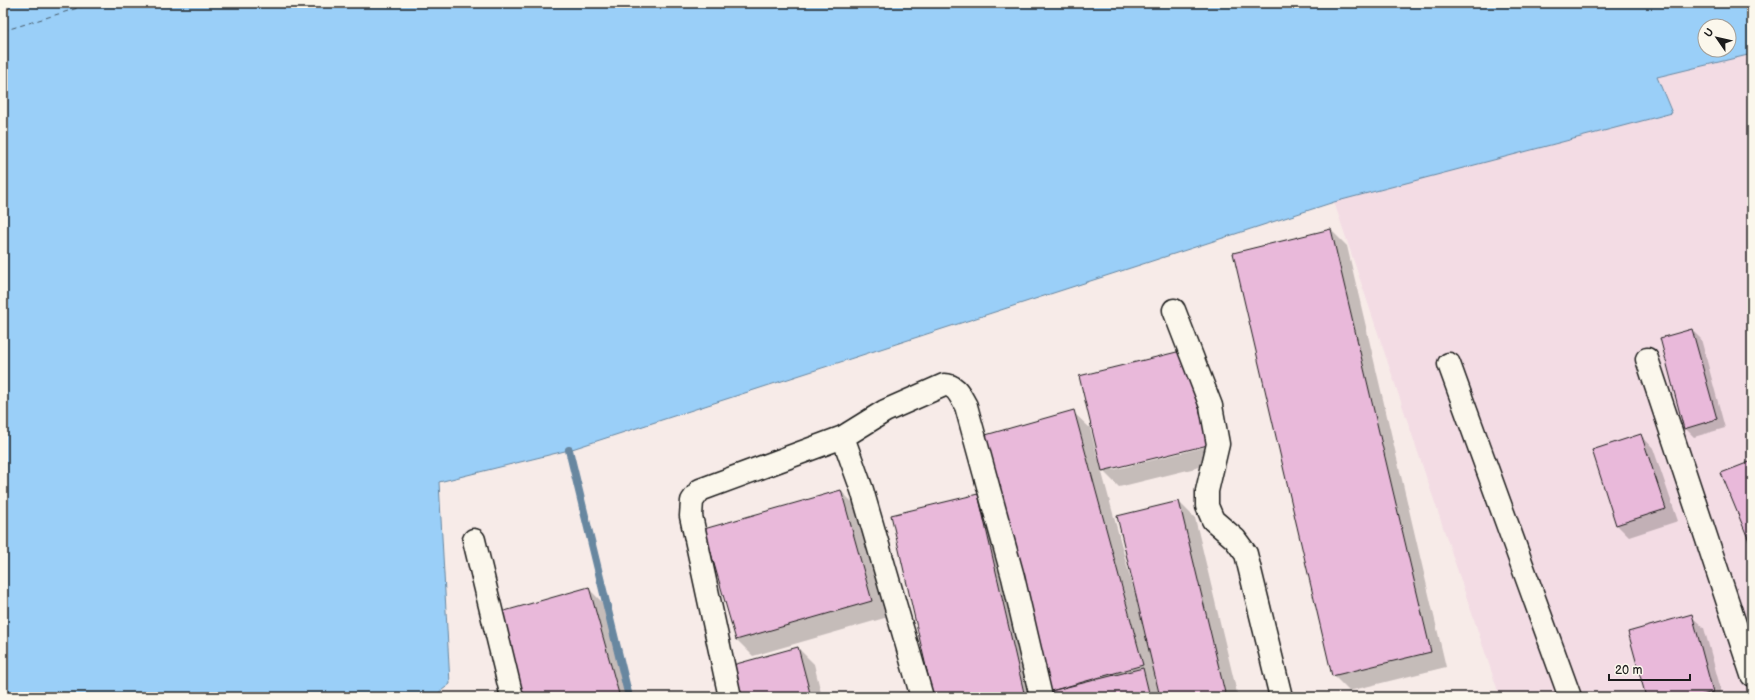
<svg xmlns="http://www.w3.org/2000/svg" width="1755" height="700" viewBox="0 0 1755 700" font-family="'Balsamiq Sans',sans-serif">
  <rect width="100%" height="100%" fill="#f7ebe8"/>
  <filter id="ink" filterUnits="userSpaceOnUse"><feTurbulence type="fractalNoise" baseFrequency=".025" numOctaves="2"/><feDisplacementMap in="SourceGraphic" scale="8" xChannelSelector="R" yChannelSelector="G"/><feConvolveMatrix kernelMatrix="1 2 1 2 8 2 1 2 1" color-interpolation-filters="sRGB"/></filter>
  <g filter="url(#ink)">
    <!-- built -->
    <path fill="#f3dce4" d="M1752,54V697H1500L1334,202L1672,113L1657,77Z"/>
    <!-- water -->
    <path fill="#9acff8" stroke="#6887a0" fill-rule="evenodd" d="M3,3H1752V54L1657,77L1672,113L1334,202L569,450L439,482L450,684L433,697H3ZM1705,26H1729V50H1705Z"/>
    <!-- shadow -->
    <path fill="#0003" fill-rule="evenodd" d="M1331,230L1347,246L1446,667L1349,691L1333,675Z
      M1692,330L1701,339L1725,428L1694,437L1685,428Z
      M1185,351L1224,461L1119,487L1101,469L1136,599L1138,598L1179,502L1195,518L1238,697H1054L984,437L1073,412L1090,428L1098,459H1100ZM1213,443V445L1113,470V468Z
      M1641,435L1653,448L1678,521L1629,537L1616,524Z
      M841,491L857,507L888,617L753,656L737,640Z
      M978,495L994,511L1037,697H934Z
      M588,588L604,604L631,697H519Z
      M1691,616L1704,628L1723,697H1647Z
      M798,648L814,664L822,697H738Z"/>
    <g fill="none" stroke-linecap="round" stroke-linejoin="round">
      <!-- stream -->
      <path stroke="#6887a0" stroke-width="8" d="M569,450L629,697"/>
      <!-- ferry -->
      <path stroke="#485b69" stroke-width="1" stroke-dasharray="5 4" stroke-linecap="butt" d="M3,31L94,3"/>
    </g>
    <!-- building -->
    <path fill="#e9b9da" stroke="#1c1c1c" d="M1331,229L1431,652L1332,676L1233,253Z
      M1692,329L1717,419L1684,429L1660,338Z
      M1185,350L1208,445L1102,471L1079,376Z
      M1074,410L1143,665L1051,691L982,436Z
      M1641,434L1666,509L1616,525L1592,450Z
      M1752,461V548L1721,473Z
      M841,490L872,601L736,640L704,529Z
      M978,494L1025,697H933L891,515Z
      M1179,501L1226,697H1160L1117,516Z
      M589,587L619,694L608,697H518L494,614Z
      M1692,614L1713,692L1695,697H1646L1628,632Z
      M798,647L811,697H737L729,666Z
      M1143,668L1150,697H1053L1051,691Z"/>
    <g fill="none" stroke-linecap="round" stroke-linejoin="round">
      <defs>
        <path id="minor" d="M1174,310L1211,406L1218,444L1207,491V506L1213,520L1235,539L1246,554L1281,697
          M1647,359L1752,675
          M1449,364L1570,697
          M474,540L512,697
          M730,697L691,516L692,501L700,490L843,437
          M922,697L862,490L843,437L885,411L944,385C957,385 960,396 966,406L1013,577L1041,697"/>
      </defs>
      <!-- minor casing -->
      <use href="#minor" stroke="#1c1c1c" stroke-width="25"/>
      <!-- minor -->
      <use href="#minor" stroke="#fbf7ec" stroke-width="22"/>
    </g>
  </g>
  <!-- margin -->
  <rect width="1755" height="700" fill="none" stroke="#fbf7ec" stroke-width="16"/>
  <rect x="8" y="8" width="1739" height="684" fill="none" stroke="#1c1c1c" stroke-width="1.5" filter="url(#ink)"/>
  <!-- north arrow -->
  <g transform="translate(1717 38) rotate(304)"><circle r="19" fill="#fbf7ec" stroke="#a29f99"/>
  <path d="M0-3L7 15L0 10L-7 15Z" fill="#1c1c1c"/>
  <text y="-6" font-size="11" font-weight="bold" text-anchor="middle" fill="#1c1c1c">U</text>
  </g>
  <!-- scale -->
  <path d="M1609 674v6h81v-6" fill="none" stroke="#1c1c1c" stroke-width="2"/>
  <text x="1615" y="674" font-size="12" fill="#1c1c1c" stroke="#fbf7ec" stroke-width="3" paint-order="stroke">20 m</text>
</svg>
